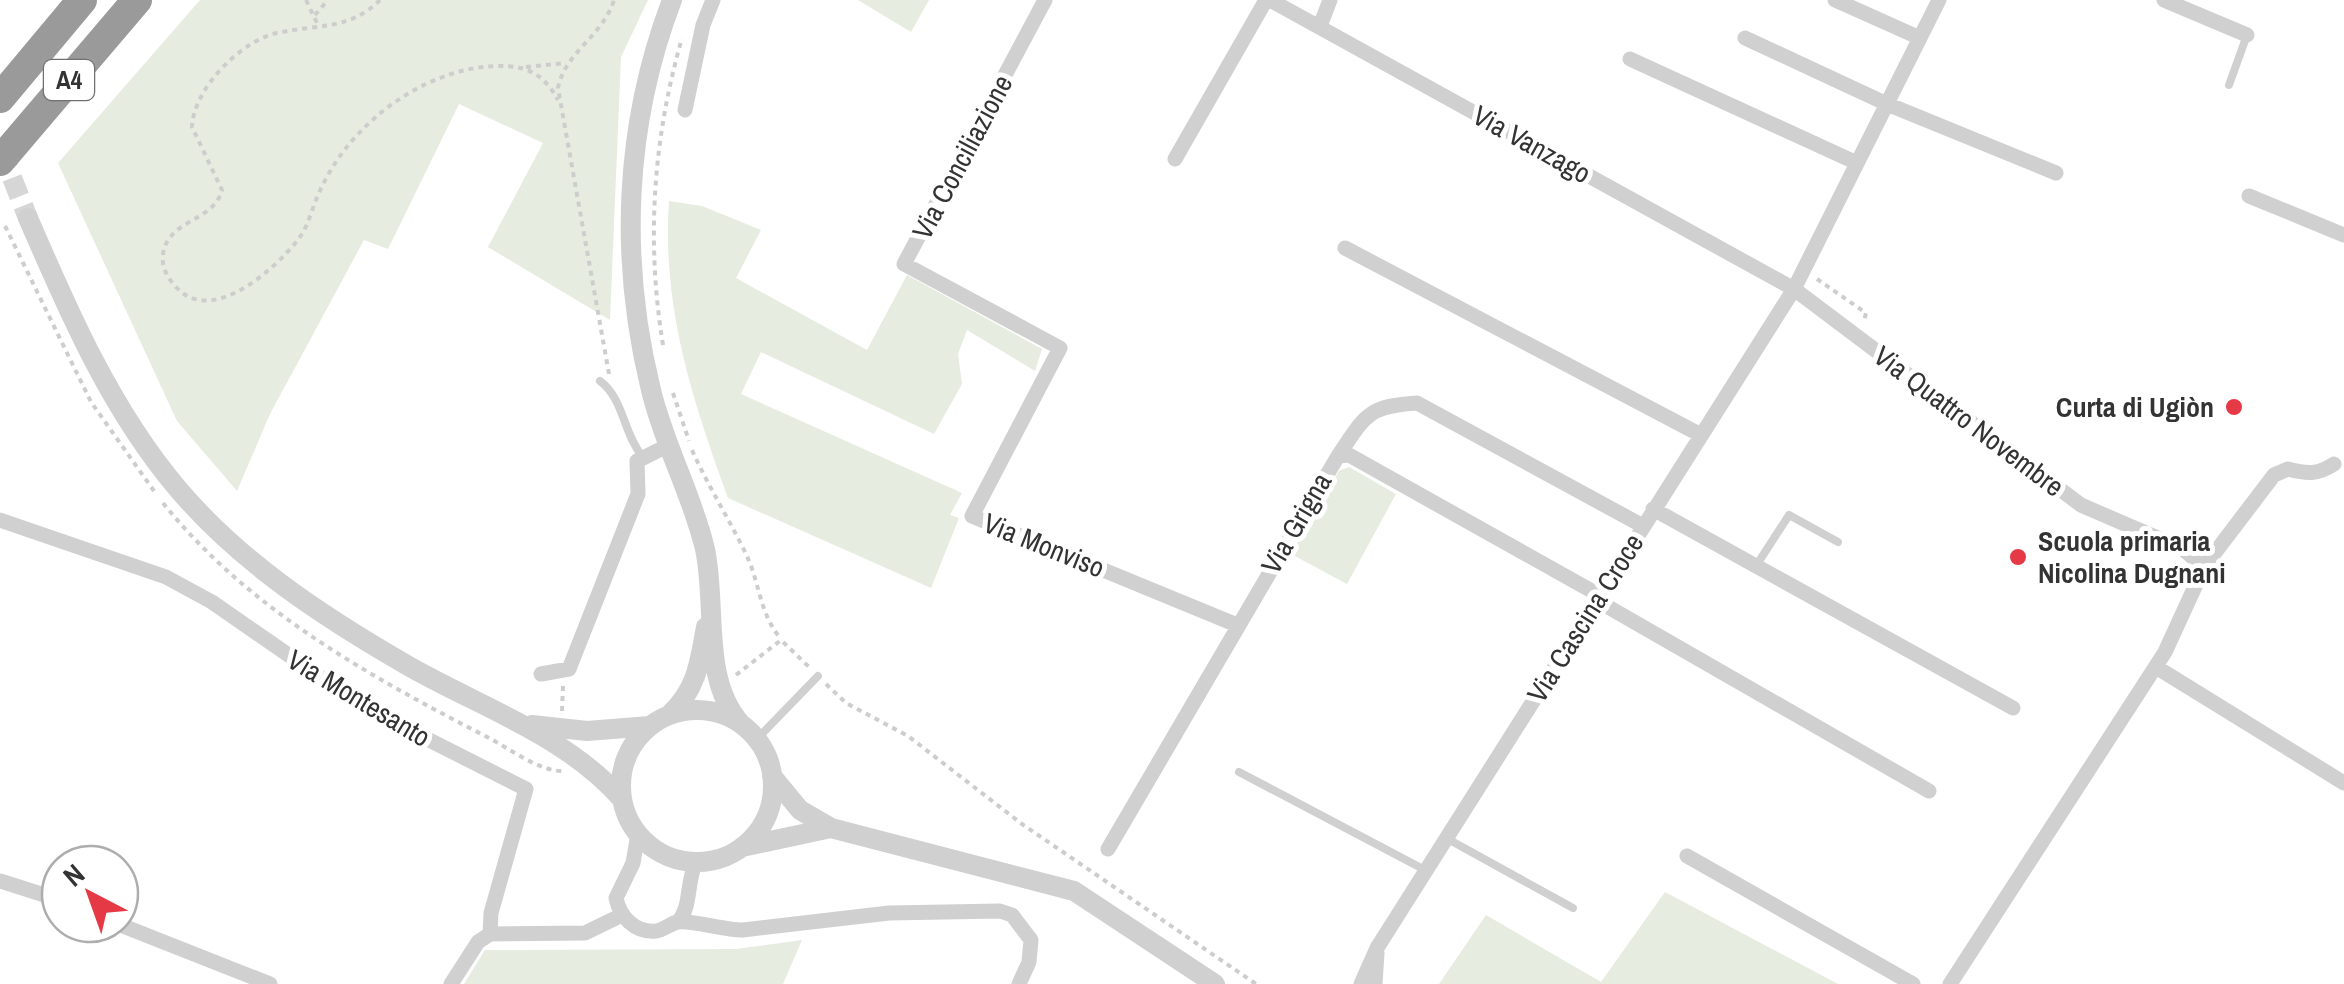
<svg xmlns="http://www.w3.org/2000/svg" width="2344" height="984" viewBox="0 0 2344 984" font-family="'Archivo Narrow',sans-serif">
  <rect width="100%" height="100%" fill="#fff"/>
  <!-- green -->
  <path fill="#e6ecdf" d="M200,0H648L621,57L610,320L488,247L543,143L459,104L388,249L364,240L270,414L237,491L177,421L58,163Z
    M858,0H929L911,32Z
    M669,201L702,206L761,230L736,278L867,350L907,275L1042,349L1035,371L967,330L958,354L962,384L934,434L761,352L741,394L962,493L950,515L959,518L931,588L728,498C692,398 662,309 669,201Z
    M1349,467L1396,494L1347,584L1291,554L1339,471Z
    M1665,892L1838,984H1439L1486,915L1601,982Z
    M802,940L783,984H464L485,950L736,949Z"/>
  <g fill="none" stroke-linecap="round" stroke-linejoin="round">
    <!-- tertiary-tunnel -->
    <path stroke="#d6d6d6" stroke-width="20" stroke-dasharray="20 10" stroke-linecap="butt" d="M1,150L28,218"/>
    <!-- path -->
    <path stroke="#cdcdcd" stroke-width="4" stroke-dasharray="5 5" stroke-linecap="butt" d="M306,0L319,27
      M380,0C349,31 316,24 277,33C240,41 193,90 192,127L222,190C214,222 168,219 163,254C161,267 168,279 177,288C212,325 273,271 297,241C309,226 311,210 319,193C329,170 344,148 362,130C396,95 447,67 497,66C526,65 544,74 558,100
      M315,15L328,0
      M526,67L566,63
      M5,226L91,402L154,491
      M1817,279L1866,313L1864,321
      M663,345C646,241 653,139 682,38
      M609,374L558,88C565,52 603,36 614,0
      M673,393L689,441
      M692,450C708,486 729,519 746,554C760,583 759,613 781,639
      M163,503C249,610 369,676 489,738C510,749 542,773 565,771
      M736,675L781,640L809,667
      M826,684L846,703L908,736L1022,824L1256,984
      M562,711L563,686"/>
    <!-- service -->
    <path stroke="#d0d0d0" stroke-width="8" d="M2229,85L2247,35
      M600,381C624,399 623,433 642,456
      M1756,566L1789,515L1838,542
      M757,739L818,676
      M1239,772L1425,870
      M1446,838L1573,908"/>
    <!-- minor -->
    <path stroke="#d0d0d0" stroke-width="15" d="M1045,0L904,264L1060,348L972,516L1237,625
      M1270,0L1794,289L2081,505L2183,549L2204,567
      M1835,0L1920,38
      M2164,0L2247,35
      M1320,26L1330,0
      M1745,38L1887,104L2056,173
      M1630,59L1857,163
      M685,110L703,25L713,0
      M1175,159L1266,0
      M2249,196L2344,235
      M1345,248L1699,434
      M1338,456C1365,416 1367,406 1417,403L1643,526
      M1653,509L2013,708
      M0,520L166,577L212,602L362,706L526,789L491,913L490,934L478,942L451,984
      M1596,600L1929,791
      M2156,667L2344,783
      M541,674L569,669L638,494L637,461L667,446
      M638,834L633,863L616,898C620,917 635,933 656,931C664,930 671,923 678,922C692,920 723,930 743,930L889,913L1000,911L1012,915L1031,940L1029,962L1019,984
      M1108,849L1338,456L1349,455L1599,595
      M1687,856L1913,984
      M0,881L60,900
      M678,922C692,906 686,882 696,862
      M118,924L270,984
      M490,934L585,933L622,915
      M1361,984L1377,948L1794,289L1939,0
      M1375,984L1377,953
      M1950,984L2165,652L2204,567L2274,475L2288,469C2307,474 2317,475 2334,464"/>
    <!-- tertiary -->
    <path stroke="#d0d0d0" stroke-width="20" d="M672,0C624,126 619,260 651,390C664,445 692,494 705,549C717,605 701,680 741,724
      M28,218C69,313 111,410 178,489C240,562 322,616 405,664C479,707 563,733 622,799
      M621 786a76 76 0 1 1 152 0a76 76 0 1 1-152 0Z
      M671,713C697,689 700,660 706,627
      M532,725L587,731L650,726
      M772,776L800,810L831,828L1074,891L1215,984
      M742,847L831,828"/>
    <!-- motorway -->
    <path stroke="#9a9a9a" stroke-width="30" d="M0,98L82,0
      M0,161L137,0"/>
  </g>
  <!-- markers -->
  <g fill="#e63946" stroke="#fff" stroke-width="4">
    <circle cx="2234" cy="407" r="10"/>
    <circle cx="2018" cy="557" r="10"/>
  </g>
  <g text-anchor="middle" stroke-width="10" stroke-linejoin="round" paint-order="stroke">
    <!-- shield labels -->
    <rect fill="#fff" stroke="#707070" stroke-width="2.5" x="44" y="60" width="50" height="40" rx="8"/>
    <g font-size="25" font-weight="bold" fill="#333">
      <text x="69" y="89">A4</text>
    </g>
    <!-- street labels -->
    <g font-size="28" fill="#333" stroke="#fff">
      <text transform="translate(1532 144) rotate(29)" y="10">Via Vanzago</text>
      <text transform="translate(962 157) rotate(-62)" y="10">Via Conciliazione</text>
      <text transform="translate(1969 421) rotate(37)" y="10">Via Quattro Novembre</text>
      <text transform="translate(1296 523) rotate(-60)" y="10">Via Grigna</text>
      <text transform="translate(1044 545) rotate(22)" y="10">Via Monviso</text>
      <text transform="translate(1585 618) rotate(-58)" y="10">Via Cascina Croce</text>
      <text transform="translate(359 698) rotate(31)" y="10">Via Montesanto</text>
    </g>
    <!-- poi labels -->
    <g font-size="28" font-weight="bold" fill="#333" stroke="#fff" text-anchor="end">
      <text x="2214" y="417">Curta di Ugiòn</text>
      <text x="2038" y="551" text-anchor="start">Scuola primaria<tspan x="2038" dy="32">Nicolina Dugnani</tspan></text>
    </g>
  </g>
  <!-- north arrow -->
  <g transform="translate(90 894) rotate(319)"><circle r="48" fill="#ffffff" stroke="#adadad" stroke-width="2.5"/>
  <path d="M0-8L18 38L0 25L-18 38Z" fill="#e63946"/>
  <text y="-15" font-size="28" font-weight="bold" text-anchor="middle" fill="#333333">N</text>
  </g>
</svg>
